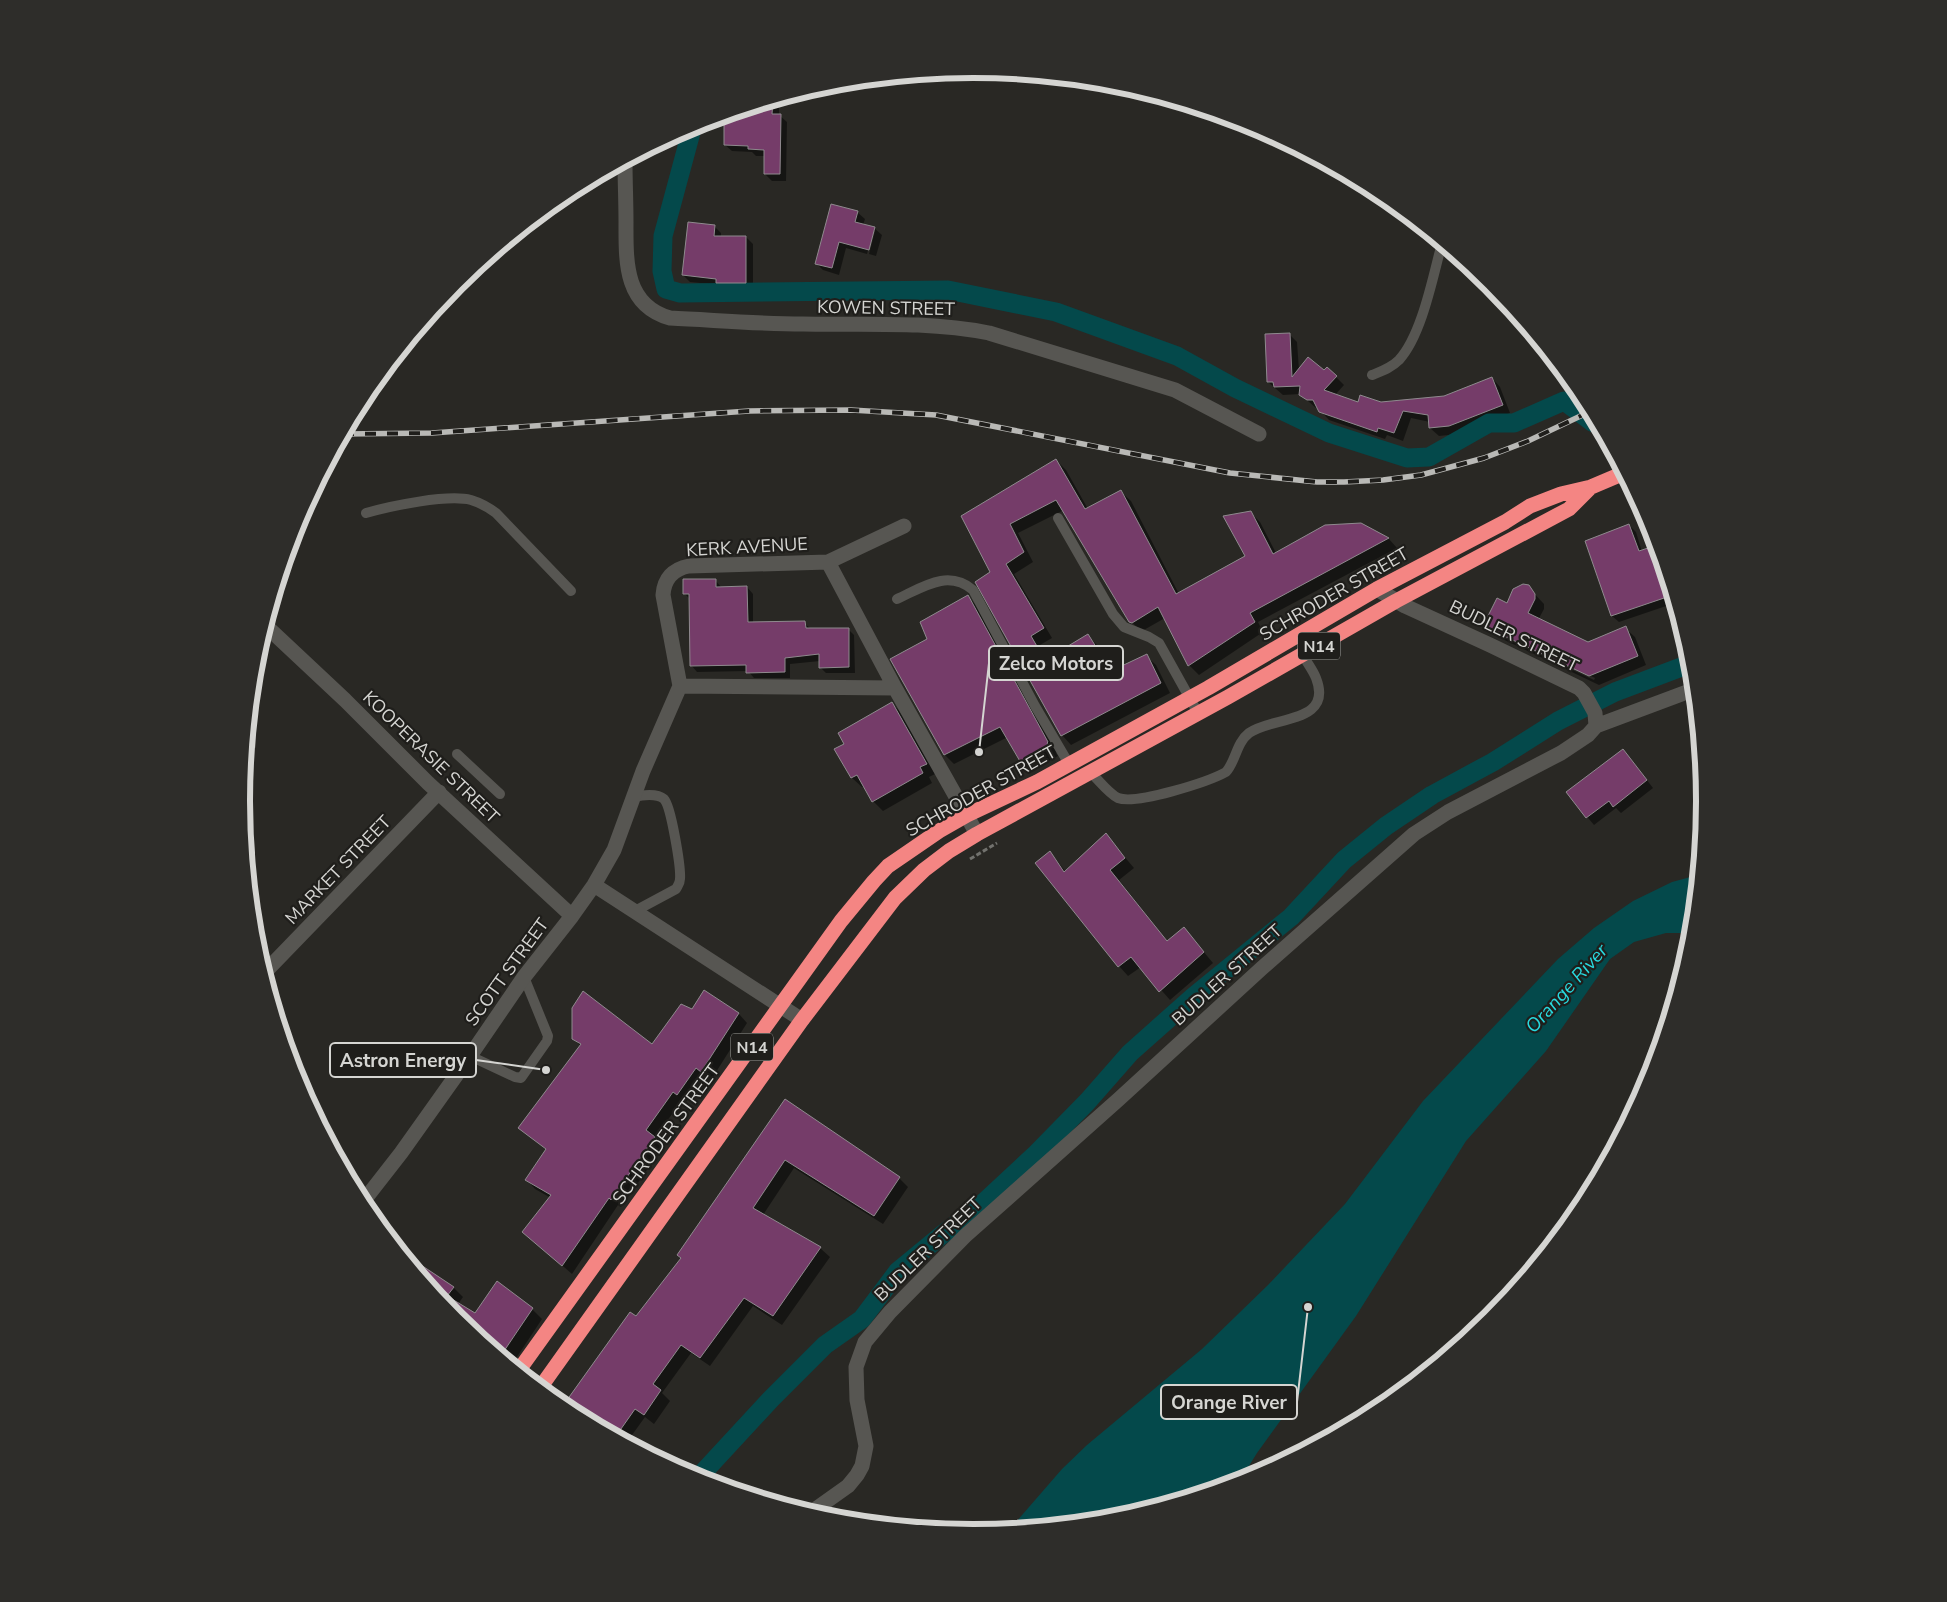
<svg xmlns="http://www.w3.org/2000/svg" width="1947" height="1602" viewBox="0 0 1947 1602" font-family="'Nunito Sans',sans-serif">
  <rect width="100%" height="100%" fill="#292824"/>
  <!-- water -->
  <path fill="#04494b" d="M1698,875L1693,933H1666L1634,942L1610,959L1546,1051L1466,1141L1356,1316L1257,1453L1239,1482L1116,1519L1009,1530L1062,1469L1087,1445L1202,1349L1268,1285L1345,1204L1423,1101L1558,959L1594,928L1633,901L1672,882Z"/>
  <!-- shadow -->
  <path fill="#0007" fill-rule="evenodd" d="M776,99L779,102V115L787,122L786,181H772L765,174V156H756L752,152L732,151L725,145V115Z
    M548,208L549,212L538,216Z
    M857,212L865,219L863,225L874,228L882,235L876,256L869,254L875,231H873L867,254L846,248L839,275L823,270L816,263Z
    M714,226L721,233V237H746L753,244V289H725L721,285L690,282L683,275Z
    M1289,334L1297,342L1299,370L1324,372L1336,377L1344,385L1335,395L1359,403H1381L1444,397L1492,378L1500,387L1510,413L1458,434L1439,436L1430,428V422L1411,418L1403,441L1387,435L1385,439L1329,420L1318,408H1316L1300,394L1283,395L1268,382Z
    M1056,460L1066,470L1088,509L1121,492L1131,501L1179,594L1246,557L1250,512L1260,522L1276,553L1361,524L1389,539L1397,548L1258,622L1263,632L1199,675L1189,665L1165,618L1142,631L1130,621L1064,510L1018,533L1033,562L1014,574L1052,638L1040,645L1048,659L1087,635L1097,645L1114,672L1146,656L1156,665L1170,693L1071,745L1062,735L992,573L963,517Z
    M1629,525L1636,532L1642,552L1658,546L1675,603L1619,622L1612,616Z
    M715,580L722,588L747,587L753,594V623H804L811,629H848L854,635L855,673H826L820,667V661L790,664V678H754L748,671L697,672L691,665L690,599L685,594Z
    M1528,587L1544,604V609L1538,620L1588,643L1625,628L1635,637L1646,665L1599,685L1494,635L1485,626ZM1494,630L1595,678L1594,680L1494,633Z
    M967,596L977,606L1057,752L1056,753L1058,756L1031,771L1022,762L1008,737L954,764L945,755L929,639Z
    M892,704L902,713L935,774L929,777L932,783L883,811L873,801L865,786L862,787L852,778L836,750L846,744Z
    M1697,715L1699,736L1693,717Z
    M1630,758L1653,788L1621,813L1616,808L1594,825L1567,793Z
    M1106,835L1134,868L1119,880L1168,942L1193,939L1213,963L1170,1000L1141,967L1128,976L1119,966L1037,863L1050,852L1066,872Z
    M705,992L739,1014L747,1023L711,1080L705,1076L686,1102L682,1100L655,1138L663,1147L621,1207L618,1205L572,1274L524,1232L551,1198L535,1189L527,1180L547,1150L520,1128L581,1046L573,1038L653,1046L693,1010Z
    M785,1101L899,1178L908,1187L883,1224L794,1168L763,1215L820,1248L830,1257L782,1325L753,1306L710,1366L691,1353L662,1393L670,1401L654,1424L645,1417L627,1442L575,1414L578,1409L568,1399L682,1259Z
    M429,1271L454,1288L463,1297L458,1304L475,1314L532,1309L542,1319L513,1363L507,1361L456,1319L424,1280Z"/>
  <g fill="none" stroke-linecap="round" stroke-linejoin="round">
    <!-- canal -->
    <path stroke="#04494b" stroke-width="19" d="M693,125L663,236L662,271L666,289L680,293L948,290L1056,312L1177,356L1235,388L1329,433L1407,458L1429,457L1489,423H1514L1564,401L1592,422L1599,425
      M697,1479L771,1399L825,1345L862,1319L898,1271L943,1234L979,1207L1036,1154L1087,1102L1130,1053L1194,996L1291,917L1344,860L1386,826L1432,795L1493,762L1558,721L1615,692L1692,663"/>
  </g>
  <!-- building -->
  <path fill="#753c69" stroke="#8f8a8e" d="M773,100L772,114H781L780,174H764V150L748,149V146L724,145V115Z
    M831,204L858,211L855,222L875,227L869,250L839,242L832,268L815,264Z
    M688,222L715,225L714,236H746V283H716V279L682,275Z
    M1290,333L1292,377L1308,357L1324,370L1327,367L1337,376L1324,390L1358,402L1360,395L1381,402L1444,396L1492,377L1503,405L1449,426L1429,428L1428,415L1403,411L1394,433L1378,428L1377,432L1319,412L1313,400H1307L1299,395L1300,386L1274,387L1273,382H1267L1265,334Z
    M1056,459L1085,509L1121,490L1176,594L1245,556L1223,516L1251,511L1273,554L1325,525L1361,523L1389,538L1250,613L1255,622L1188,666L1158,607L1132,623L1129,622L1056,500L1010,524L1024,552L1006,564L1044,628L1031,636L1045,660L1088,634L1111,671L1147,654L1161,683L1061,736L975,582L990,572L961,516Z
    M1629,524L1639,551L1657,545L1673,595L1611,616L1585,541Z
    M683,579H716V587L747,586L748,622L805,621L806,628H849V667L819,668V654L785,658V672L746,673V665L690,666L689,594H683Z
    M1523,584L1529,585L1535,594V599L1528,613L1588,642L1626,626L1638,656L1589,676L1483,626L1497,598L1507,603L1513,589Z
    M968,595L1048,742L1047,743L1049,747L1021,763L1000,727L944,755L890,659L927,639L920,622Z
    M892,702L927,764L920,767L923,773L872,802L857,775L851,778L834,749L844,744L838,733Z
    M1623,749L1647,780L1613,807L1609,801L1586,818L1566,792Z
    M1106,833L1125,858L1110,870L1167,941L1184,927L1204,952L1159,992L1131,957L1118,967L1035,863L1050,851L1064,872Z
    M704,990L739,1013L701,1072L696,1068L677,1095L673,1092L646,1130L655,1137L611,1200L609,1198L562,1266L522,1232L551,1195L525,1180L546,1149L518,1128L581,1044L572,1039V1008L583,991L652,1044L681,1004L692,1009Z
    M785,1099L900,1177L874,1216L785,1160L753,1208L821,1247L773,1316L744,1298L700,1358L681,1345L653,1384L661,1390L644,1415L635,1409L616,1436L574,1413L578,1407L567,1400L630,1312L636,1316L681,1258L677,1255Z
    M409,1257L454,1287L447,1296L475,1313L497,1281L533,1308L502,1354L456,1319L407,1259Z"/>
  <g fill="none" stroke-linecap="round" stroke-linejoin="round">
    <!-- path -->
    <path stroke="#72726e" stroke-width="3" stroke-dasharray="5 2.5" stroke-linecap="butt" d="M970,859L997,843"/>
    <!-- lane -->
    <path stroke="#575652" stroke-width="10" d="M1372,375C1382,371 1391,368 1399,360C1422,335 1433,276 1442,243
      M366,513C390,506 448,494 471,500C481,503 488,507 496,513L571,591
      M1058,518L1113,614L1124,627L1149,637L1159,643L1198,713
      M897,599C923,587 948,569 973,590L1035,706L1069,764
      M457,754L500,794
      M1090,772C1099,780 1108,793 1118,798C1136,805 1208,782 1226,772C1236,761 1236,743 1249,733C1272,716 1334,724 1316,678C1313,670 1307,663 1303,655
      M634,797C642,795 657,793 664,799C671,806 681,867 680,879C680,883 678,885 676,889L635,911
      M470,1056L515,1077L521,1078L547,1041L548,1036L524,977"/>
    <!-- street -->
    <path stroke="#575652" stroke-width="15" d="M625,161C625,181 626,202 626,222C626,261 624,305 670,318C714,320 758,324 803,324C865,325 927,321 989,333L1175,390L1259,434
      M828,562L895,688L977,834
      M265,625L345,700L428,783L572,916
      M680,686L663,595C664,579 673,569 689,566L828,562L904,526
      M1596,726L1695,689
      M594,885L802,1020
      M264,973L439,792
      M362,1203L401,1153L470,1056L524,977L572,916L594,885L614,850L643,771L680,686L895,688
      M810,1513L848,1486L857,1475L862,1466L866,1446L857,1400L856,1367L865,1342L890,1312L965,1236L1119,1099L1262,968L1414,834L1448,812L1561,753L1588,735L1596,726L1595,713L1584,693L1579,688L1490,645L1405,606L1377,589"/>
    <!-- highway -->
    <path stroke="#f48583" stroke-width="15" d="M519,1370L841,921L874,881L888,866L939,831L967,815L1037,782L1208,688L1377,589L1505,522L1530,506L1561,494L1591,487L1624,473
      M540,1388L802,1020L895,898L924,870L949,851L977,834L1228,697L1396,601L1569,509L1591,487"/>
    <defs>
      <path id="rail" d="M343,434L432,433L749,411L851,410L936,415L1230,473L1317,482H1344L1383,480L1421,475L1484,458L1528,441L1591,411"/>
    </defs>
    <!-- rail casing -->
    <use href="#rail" stroke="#b9b9b6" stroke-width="5.5"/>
    <!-- rail -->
    <use href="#rail" stroke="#1f1e1b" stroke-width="4" stroke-dasharray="11" stroke-linecap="butt"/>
  </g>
  <g text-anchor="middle" stroke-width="4.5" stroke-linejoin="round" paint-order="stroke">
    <!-- shield labels -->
    <g fill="#1f1e1b" stroke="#9e9e9b" stroke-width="1">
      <rect x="1298" y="632.5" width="42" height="27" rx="4"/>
      <rect x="731" y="1033.5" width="42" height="27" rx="4"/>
    </g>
    <g font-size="16" font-weight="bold" fill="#d5d5d2">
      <text x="1319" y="652">N14</text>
      <text x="752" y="1053">N14</text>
    </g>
    <!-- street labels -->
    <g font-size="18" fill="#d5d5d2" stroke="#1f1e1b">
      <text transform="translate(886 308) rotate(1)" y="6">KOWEN STREET</text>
      <text transform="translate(747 547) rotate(-3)" y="6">KERK AVENUE</text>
      <text transform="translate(1334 594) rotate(-30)" y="6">SCHRODER STREET</text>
      <text transform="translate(1514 636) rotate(26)" y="6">BUDLER STREET</text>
      <text transform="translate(431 757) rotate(44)" y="6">KOOPERASIE STREET</text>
      <text transform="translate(981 791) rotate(-29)" y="6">SCHRODER STREET</text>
      <text transform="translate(338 870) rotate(-46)" y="6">MARKET STREET</text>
      <text transform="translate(507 972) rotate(-54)" y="6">SCOTT STREET</text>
      <text transform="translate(1227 975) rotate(-42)" y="6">BUDLER STREET</text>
      <text transform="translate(666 1134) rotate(-54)" y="6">SCHRODER STREET</text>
      <text transform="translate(928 1249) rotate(-44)" y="6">BUDLER STREET</text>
    </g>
    <!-- water labels -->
    <g font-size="19" font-style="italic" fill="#28d9de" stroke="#1f1e1b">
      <text transform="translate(1566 988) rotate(-48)" y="7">Orange River</text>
    </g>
  </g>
  <!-- crop -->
  <path d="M0 0H1947V1602H0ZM250 801a723 723 0 1 1 1446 0a723 723 0 1 1-1446 0Z" fill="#2e2d2a" fill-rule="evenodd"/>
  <path fill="none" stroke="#d5d5d2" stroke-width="6" d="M250 801a723 723 0 1 1 1446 0a723 723 0 1 1-1446 0Z"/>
  <!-- callouts -->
  <path fill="none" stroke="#d5d5d2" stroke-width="2" d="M979 752L989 663M546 1070L476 1060M1308 1307L1297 1402"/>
  <g fill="#d5d5d2" stroke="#1f1e1b" stroke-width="2">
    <circle cx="979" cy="752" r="5"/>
    <circle cx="546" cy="1070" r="5"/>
    <circle cx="1308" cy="1307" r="5"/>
  </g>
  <g fill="#1f1e1b" stroke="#d5d5d2" stroke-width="2">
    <rect x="989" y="646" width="134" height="34" rx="5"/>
    <rect x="330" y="1043" width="146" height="34" rx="5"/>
    <rect x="1161" y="1385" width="136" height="34" rx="5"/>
  </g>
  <g font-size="19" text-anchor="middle" font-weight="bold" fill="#d5d5d2">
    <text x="1056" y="670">Zelco Motors</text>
    <text x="403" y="1067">Astron Energy</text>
    <text x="1229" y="1409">Orange River</text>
  </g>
</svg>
